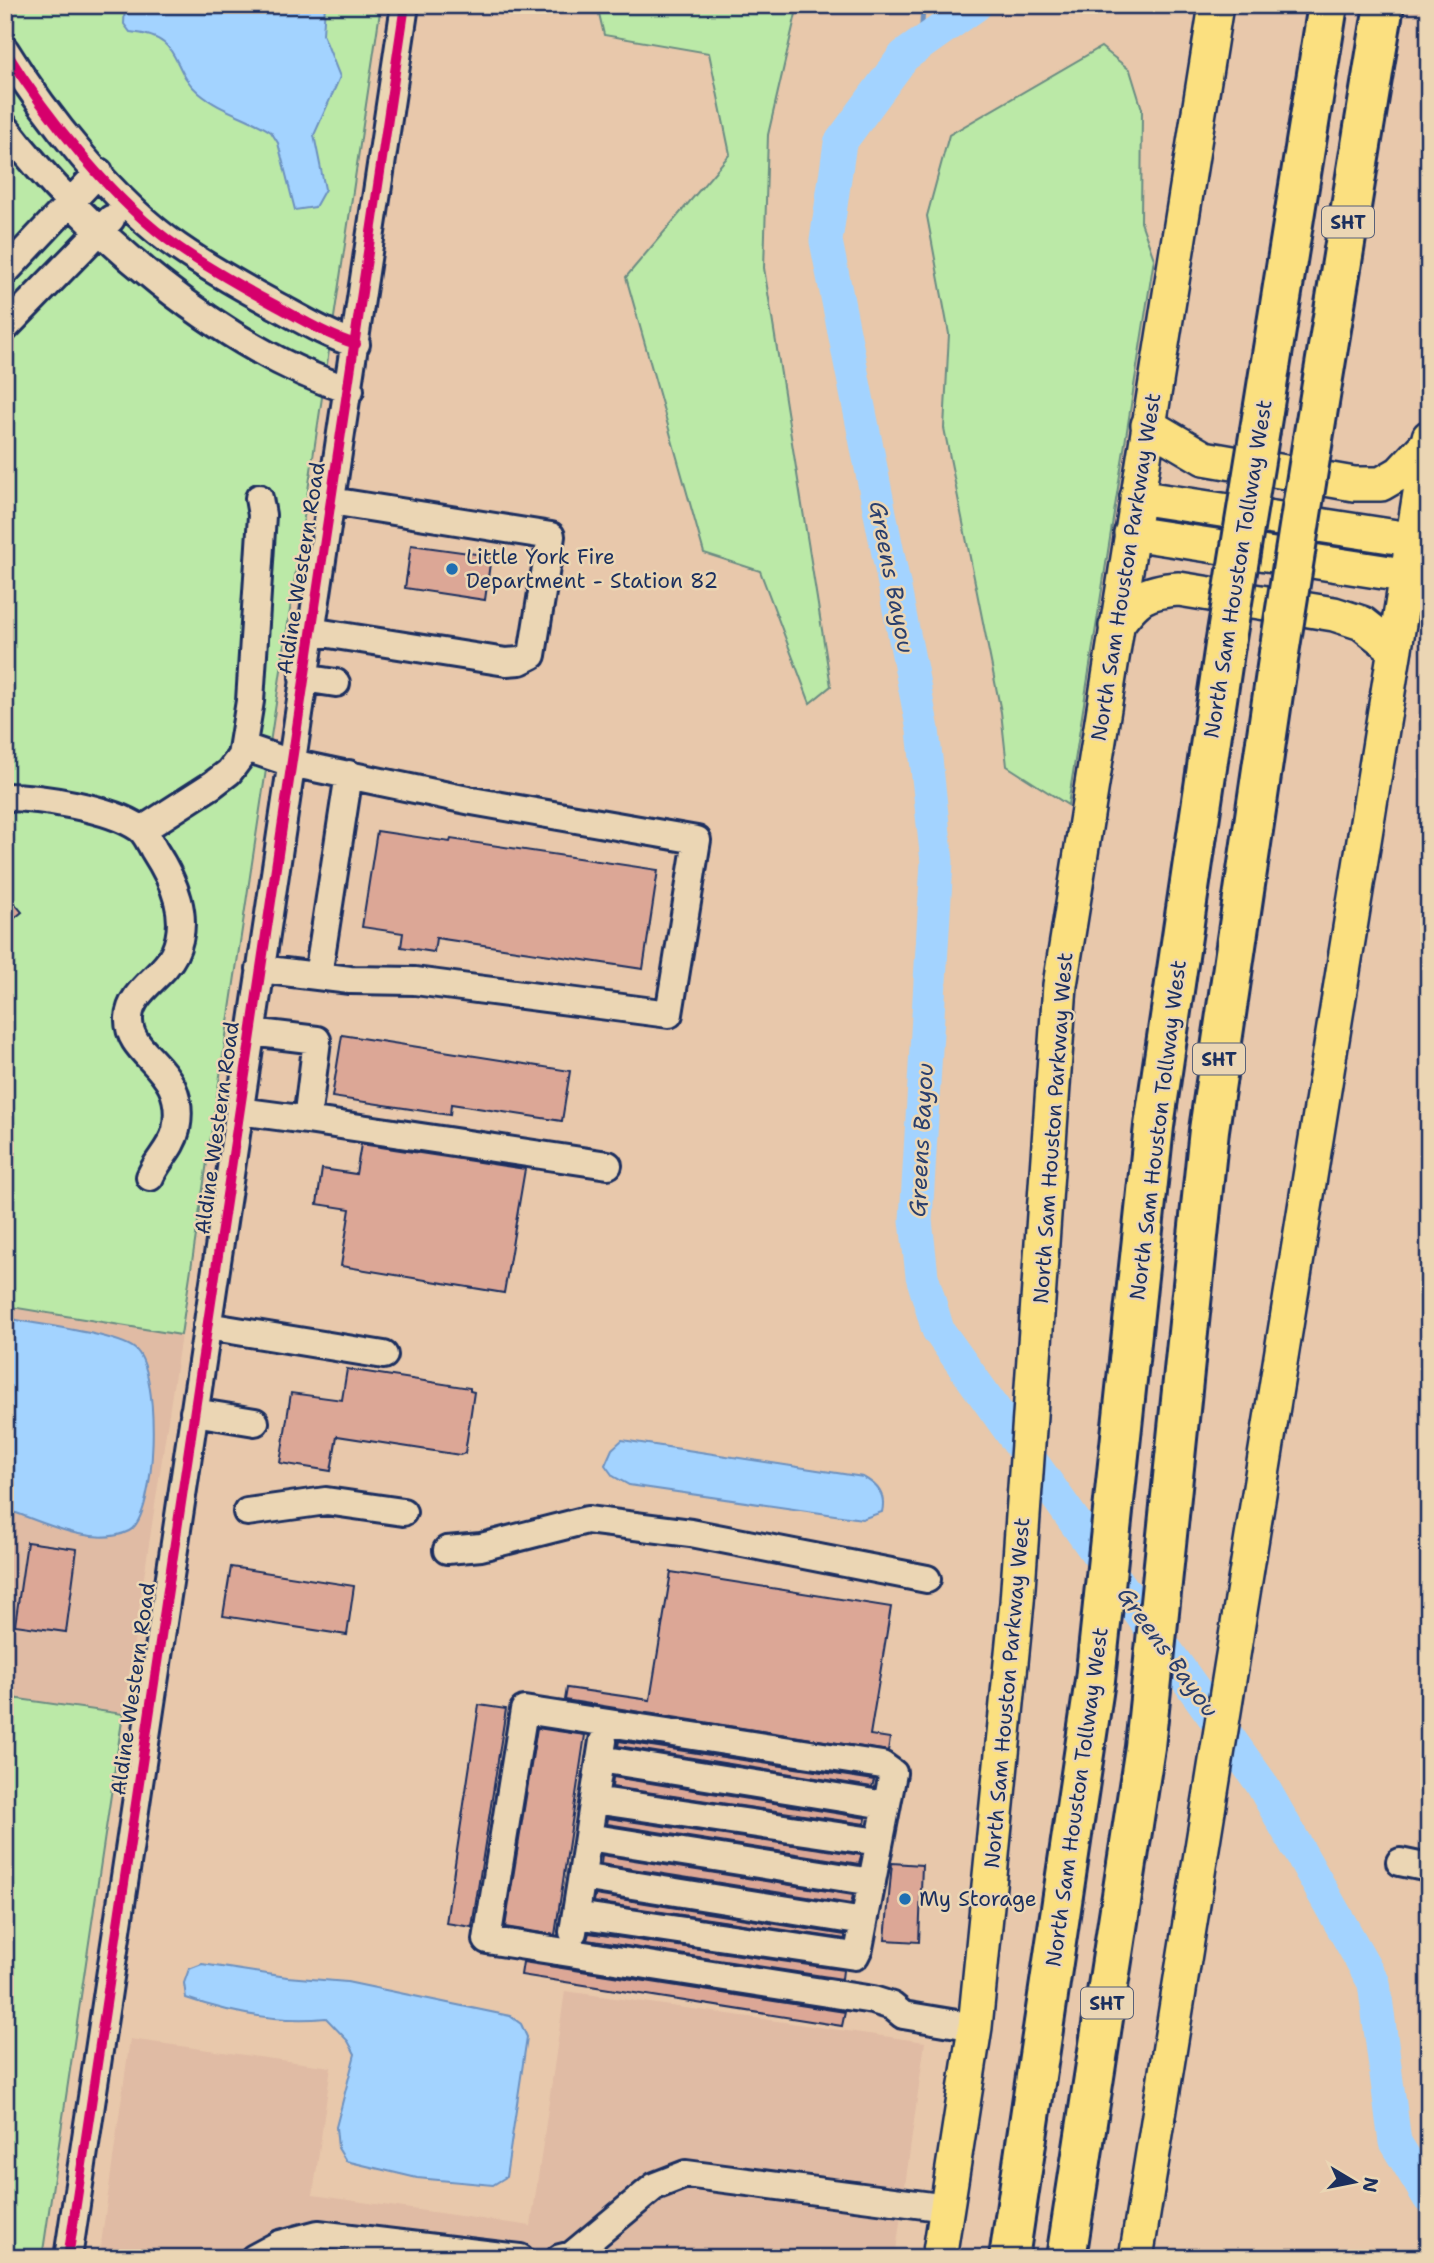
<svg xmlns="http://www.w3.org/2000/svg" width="1434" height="2263" viewBox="0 0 1434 2263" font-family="'Shantell Sans',sans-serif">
  <rect width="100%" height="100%" fill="#e8c8ab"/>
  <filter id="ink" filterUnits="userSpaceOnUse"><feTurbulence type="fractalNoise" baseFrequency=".0143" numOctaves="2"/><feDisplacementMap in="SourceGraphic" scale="14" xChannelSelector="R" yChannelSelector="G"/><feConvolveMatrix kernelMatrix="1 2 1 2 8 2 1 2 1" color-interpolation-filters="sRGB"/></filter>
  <g filter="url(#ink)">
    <!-- built -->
    <path fill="#e0bba4" d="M5,1306L181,1335L123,1714L5,1697Z
      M565,1991L925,2042L895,2258H99L130,2039L331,2067L313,2195L531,2226Z"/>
    <!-- green -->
    <path fill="#bbe9a7" stroke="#6b8c82" stroke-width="2" d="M5,5H381L181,1335L5,1306Z
      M597,5H798L768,135L764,268L831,686L810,703L760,571L704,553L626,277L730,154L709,53L604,35Z
      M1101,47L1130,70L1142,109L1141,222L1154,259L1068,805L1007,766L1001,712L944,428L949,334L927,216L949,135Z
      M5,1697L123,1714L42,2258H5Z"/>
    <!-- water -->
    <path fill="#a3d3ff" stroke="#6d91bf" stroke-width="2" d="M125,5H325L323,34L340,77L314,135L325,189L315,207L295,210L278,143L271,132C249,117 220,111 199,93C168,67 185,37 130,32L124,24Z
      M5,1318C32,1323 117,1334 135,1349C161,1369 158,1516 129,1531C93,1549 39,1520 5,1509Z
      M622,1440L863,1477C878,1485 886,1495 882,1512L862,1519L629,1485L613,1476L605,1465L612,1449Z
      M202,1964L287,1977L347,1982L510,2016L521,2024L527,2037L506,2177L493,2185L417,2178L346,2161L338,2148L336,2127L355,2054L348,2041L326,2018C280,2023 230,2013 186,1998L184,1983L189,1969Z"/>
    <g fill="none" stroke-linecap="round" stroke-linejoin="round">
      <!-- stream -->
      <path stroke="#6d91bf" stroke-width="5" d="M921,44L923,5"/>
      <!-- river -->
      <path stroke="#a3d3ff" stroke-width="33" d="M976,5L904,56L840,143L826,241L923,730L937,862L916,1220L922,1276L938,1330L1261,1783L1374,1983L1395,2142L1429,2198"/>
    </g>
    <!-- building -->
    <path fill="#dca796" stroke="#1b2f5e" stroke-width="2" d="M411,545L491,556L485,600L405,588Z
      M377,831L450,842L451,839L658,870L643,969L436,938L434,952L401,947L403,933L362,927Z
      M5,892L22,912L5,926Z
      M342,1035L570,1071L562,1121L451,1104L450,1115L332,1097Z
      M361,1144L525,1169L504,1293L341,1266L350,1209L317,1204L322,1169L356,1174Z
      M347,1369L470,1388V1391L474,1392L465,1453L460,1455L337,1436L331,1471L280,1463L291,1393L342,1400Z
      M27,1542L77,1549L66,1632L15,1625Z
      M231,1567L354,1586L347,1635L223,1616Z
      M671,1572L891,1607L870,1735L890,1738L888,1751L565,1700L567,1688L650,1700Z
      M479,1705L506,1709L472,1927L446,1923Z
      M537,1728L585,1735L555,1935L505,1927Z
      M619,1741L874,1780L872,1787L618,1746Z
      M613,1777L866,1818L865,1824L612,1787Z
      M608,1818L861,1855V1857L859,1864L607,1824Z
      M602,1855L853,1895L851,1904L601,1864Z
      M892,1863L922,1865L919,1942L885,1940Z
      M595,1895L845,1935V1939L594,1902Z
      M589,1933L843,1970L842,1979L587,1940Z
      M523,1962L845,2012L842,2026L521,1975Z"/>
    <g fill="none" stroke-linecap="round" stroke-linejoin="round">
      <defs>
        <path id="minor" d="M5,50C44,114 116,205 178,247C208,268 242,287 275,305C301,319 327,335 356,344
          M5,127C84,231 224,351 350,390
          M5,272L99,172
          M5,328L111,219
          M310,631L506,662L520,661L532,655L551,536L331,501
          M303,678L336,683
          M244,747L291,763L472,801L697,840L669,1014L415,981L350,980L260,969
          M5,797C40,797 110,808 139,828C146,833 150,843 154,850C174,881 191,918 174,954C163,977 130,991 129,1018C127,1059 189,1066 176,1130C172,1148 157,1160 150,1177
          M142,830L212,785L229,772L241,756L250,701L262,515L259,498
          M318,976L349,774
          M239,1111L307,1120L317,1040L251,1032
          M307,1120L608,1165
          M207,1326L384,1355
          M194,1412L255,1422
          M247,1512L326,1501L403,1512
          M447,1550L481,1547L587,1520L691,1533L927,1579
          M600,1759L886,1805
          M594,1800L879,1842
          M588,1837L872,1882
          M1400,1862L1429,1868
          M582,1877L864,1922
          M576,1915L855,1956L859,1948L893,1773L882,1765L524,1710L487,1940L873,2000L892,2006L903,2015L975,2027
          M573,1932L603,1741
          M68,2258L405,5
          M254,2258L280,2244L318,2234L520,2258
          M560,2258L572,2255L655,2186L686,2174L947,2208"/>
        <path id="major" d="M1148,425L1204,458L1354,484H1381L1400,473L1428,443
          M1137,497L1429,542
          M1131,533L1429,579
          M1116,626C1136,598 1145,591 1179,589L1334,614L1362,623L1395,649
          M939,2258L975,2027L1017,1602L1060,985L1216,5
          M1136,2258L1429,437"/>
        <path id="highway" d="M1260,430L1328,5
          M1313,439L1384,5
          M1009,2258L1095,1680L1154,1126L1225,645
          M1066,2258L1145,1747L1209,1130L1279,653"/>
      </defs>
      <!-- minor casing -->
      <use href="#minor" stroke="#1b2f5e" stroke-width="32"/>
      <!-- major casing -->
      <use href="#major" stroke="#1b2f5e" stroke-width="38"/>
      <!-- highway casing -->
      <use href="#highway" stroke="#1b2f5e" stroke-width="44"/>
      <!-- minor -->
      <use href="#minor" stroke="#ebd6b4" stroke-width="26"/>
      <!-- major -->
      <use href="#major" stroke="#fbe080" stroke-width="33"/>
      <!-- highway -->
      <use href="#highway" stroke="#fbe080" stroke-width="38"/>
      <defs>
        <path id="highway-bridge" d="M1225,645L1260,430
          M1279,653L1313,439"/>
      </defs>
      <!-- highway-bridge casing -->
      <use href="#highway-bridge" stroke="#1b2f5e" stroke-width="44" stroke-linecap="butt"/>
      <!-- highway-bridge -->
      <use href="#highway-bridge" stroke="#fbe080" stroke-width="38"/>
      <defs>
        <path id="cycleway" d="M5,50C44,114 116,205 178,247C208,268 242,287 275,305C301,319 327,335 356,344
          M68,2258L405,5"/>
      </defs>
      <!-- cycleway casing -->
      <use href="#cycleway" stroke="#ebd6b4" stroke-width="15"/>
      <!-- cycleway -->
      <use href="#cycleway" stroke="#d6006c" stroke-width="10"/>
    </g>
  </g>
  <!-- markers -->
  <g fill="#1f6fb2" stroke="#ebd6b4" stroke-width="2.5">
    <circle cx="452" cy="569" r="7"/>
    <circle cx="905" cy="1899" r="7"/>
  </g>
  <g text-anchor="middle" stroke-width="5" stroke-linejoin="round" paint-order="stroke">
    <!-- shield labels -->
    <g fill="#ebd6b4" stroke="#596178" stroke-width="2">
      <rect x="1322" y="206.5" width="52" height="31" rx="5"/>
      <rect x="1193" y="1043.5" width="52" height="31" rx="5"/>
      <rect x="1081" y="1987.5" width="52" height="31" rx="5"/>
    </g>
    <g font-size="19" font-weight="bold" fill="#1b2f5e">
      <text x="1348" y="229">SHT</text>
      <text x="1219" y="1066">SHT</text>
      <text x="1107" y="2010">SHT</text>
    </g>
    <!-- poi labels -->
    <g font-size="21" fill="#1b2f5e" stroke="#ebd6b4" text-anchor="start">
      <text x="466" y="564">Little York Fire<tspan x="466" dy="24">Department - Station 82</tspan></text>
      <text x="919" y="1906">My Storage</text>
    </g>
    <!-- street labels -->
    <g font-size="21" fill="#1b2f5e" stroke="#ebd6b4">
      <text transform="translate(1126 567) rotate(-81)" y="7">North Sam Houston Parkway West</text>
      <text transform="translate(301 568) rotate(-81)" y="7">Aldine Western Road</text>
      <text transform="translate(1238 569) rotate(-81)" y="7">North Sam Houston Tollway West</text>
      <text transform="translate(217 1128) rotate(-82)" y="7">Aldine Western Road</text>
      <text transform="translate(1053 1128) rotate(-86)" y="7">North Sam Houston Parkway West</text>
      <text transform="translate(1158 1130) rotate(-83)" y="7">North Sam Houston Tollway West</text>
      <text transform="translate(133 1689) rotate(-82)" y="7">Aldine Western Road</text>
      <text transform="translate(1007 1693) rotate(-85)" y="7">North Sam Houston Parkway West</text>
      <text transform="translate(1077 1797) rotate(-82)" y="7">North Sam Houston Tollway West</text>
    </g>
    <!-- water labels -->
    <g font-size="23" font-style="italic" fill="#293f6e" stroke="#ebd6b4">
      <text transform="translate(892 577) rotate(79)" y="8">Greens Bayou</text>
      <text transform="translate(921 1140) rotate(-87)" y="8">Greens Bayou</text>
      <text transform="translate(1168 1652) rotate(54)" y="8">Greens Bayou</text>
    </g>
  </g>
  <!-- margin -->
  <rect width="1434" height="2263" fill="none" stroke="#ebd6b4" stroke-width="28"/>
  <rect x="14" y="14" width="1406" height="2235" fill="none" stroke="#1b2f5e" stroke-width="2.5" filter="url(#ink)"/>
  <!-- north arrow -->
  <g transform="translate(1354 2182) rotate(100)" stroke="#ebd6b4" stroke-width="5" paint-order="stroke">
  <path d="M0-5L12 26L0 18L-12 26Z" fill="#1b2f5e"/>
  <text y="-10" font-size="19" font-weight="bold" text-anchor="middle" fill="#1b2f5e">N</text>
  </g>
</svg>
